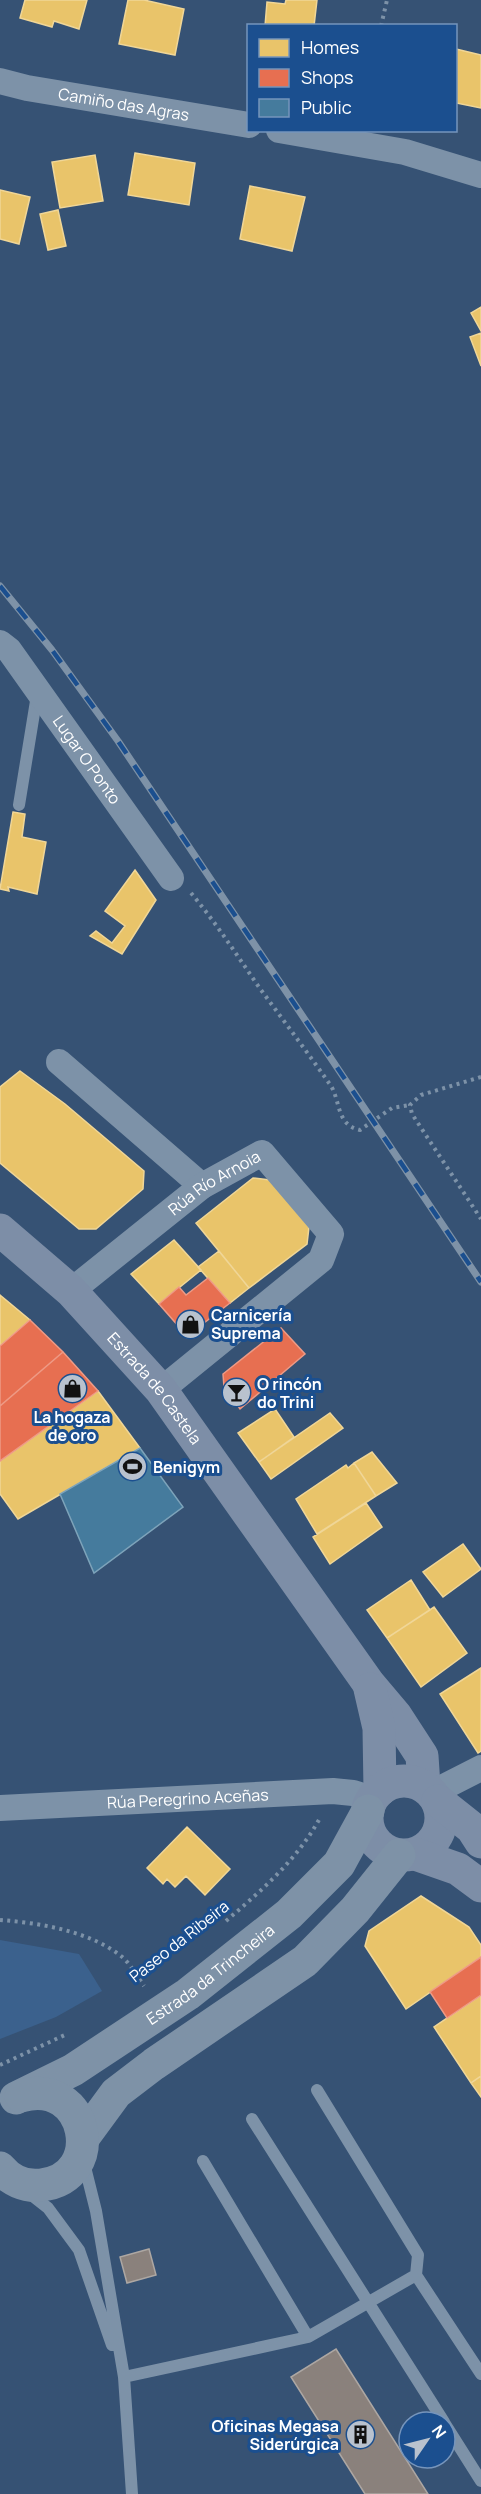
<svg xmlns="http://www.w3.org/2000/svg" width="481" height="2494" viewBox="0 0 481 2494" font-family="Manrope,sans-serif">
  <rect width="100%" height="100%" fill="#365274"/>
  <!-- water -->
  <path fill="#3b618d" d="M0,1940L79,1954L102,1991L56,2017L0,2039Z"/>
  <!-- homes -->
  <path fill="#e9c46a" stroke="#f0d697" stroke-width="1.5" d="M25,0H87L79,29L54,21L52,27L20,18Z
    M128,0H144L184,9L175,55L119,44Z
    M286,0H317L314,26H265L267,2L285,4Z
    M456,49L481,55V108L456,103Z
    M135,153L195,163L189,205L128,195Z
    M95,155L103,201L60,208L52,162Z
    M250,186L305,197L292,251L240,239Z
    M0,190L30,197L19,244L0,239Z
    M58,210L66,246L48,250L40,214Z
    M481,307V331L471,313Z
    M481,333V366L470,337Z
    M13,812L25,814L22,837L46,842L37,894L8,887L9,891L0,889Z
    M135,870L156,900L122,954L90,936L96,931L112,943L125,926L105,911Z
    M20,1071L65,1104L144,1171L143,1189L96,1229H79L0,1163V1087Z
    M253,1178L270,1180L309,1227L307,1244L249,1288L196,1223Z
    M174,1240L201,1270L159,1304L131,1274Z
    M219,1251L249,1288L230,1303L198,1267Z
    M0,1295L30,1320L0,1346Z
    M98,1391L140,1448L18,1519L0,1494V1461Z
    M275,1409L294,1437L259,1462L238,1433Z
    M330,1413L343,1428L271,1479L259,1462Z
    M372,1452L397,1483L376,1496L354,1463Z
    M354,1463L376,1496L317,1534L296,1499L346,1465L348,1468Z
    M366,1503L382,1527L330,1564L313,1537Z
    M463,1544L481,1569L443,1597L423,1572Z
    M411,1580L430,1610L387,1638L367,1610Z
    M434,1607L467,1653L421,1687L387,1638Z
    M481,1668V1751L478,1753L440,1694Z
    M187,1827L230,1869L205,1895L186,1876L175,1887L167,1879L163,1884L147,1868Z
    M421,1896L469,1927L481,1945V1957L406,2009L365,1946L369,1931Z
    M481,1995V2076L471,2083L434,2027Z
    M481,2076V2097L471,2083Z"/>
  <!-- shops -->
  <path fill="#e76f51" stroke="#ee9a85" stroke-width="1.5" d="M208,1278L230,1303L187,1336L159,1304L179,1287L186,1295Z
    M30,1320L63,1352L0,1406V1346Z
    M281,1328L305,1354L240,1409L224,1387L223,1374Z
    M63,1352L98,1391L0,1461V1406Z
    M481,1957V1995L447,2018L430,1992Z"/>
  <!-- public -->
  <path fill="#457b9d" stroke="#7da3ba" stroke-width="1.5" d="M140,1448L183,1507L94,1573L60,1494Z"/>
  <!-- industry -->
  <path fill="#8a817c" stroke="#ada7a3" stroke-width="1.5" d="M149,2249L156,2275L127,2283L120,2257Z
    M336,2349L428,2494H365L291,2377Z"/>
  <g fill="none" stroke-linecap="round" stroke-linejoin="round">
    <!-- path -->
    <path stroke="#7d92a8" stroke-width="4" stroke-dasharray="3 4.5" stroke-linecap="butt" d="M381,26L387,0
      M191,893C217,924 238,957 261,990C284,1021 307,1052 329,1083C341,1098 335,1125 360,1130L392,1108L410,1105
      M481,1077L421,1095L410,1105L412,1114L481,1219
      M0,1920C40,1923 89,1931 121,1956C130,1963 137,1976 144,1986
      M226,1921C262,1890 297,1860 320,1818
      M0,2065L67,2034"/>
    <!-- lane -->
    <path stroke="#7d92a8" stroke-width="12" d="M19,805L37,695
      M317,2090L418,2255L416,2275L481,2374
      M252,2119L444,2422
      M203,2161L308,2337L416,2275
      M84,2163L96,2211L124,2377L132,2494
      M29,2193L48,2208L79,2250L112,2345
      M124,2377L308,2337
      M445,2424L481,2481"/>
    <!-- street -->
    <g stroke="#7d92a8" stroke-width="26">
      <path id="s1" d="M0,81L27,88L249,125"/>
      <path d="M279,130L405,152L481,175"/>
      <path id="s2" d="M0,643L9,650L171,878"/>
      <path d="M59,1062L202,1186"/>
      <path id="s3" d="M71,1291L202,1186L262,1153L331,1234L321,1260L161,1390"/>
      <path d="M432,1793L481,1768"/>
      <path id="s4" d="M0,1808L333,1791L353,1793L372,1799"/>
    </g>
    <!-- primary -->
    <g stroke="#7d8ea7" stroke-width="33">
      <path id="s5" d="M0,1230L71,1291L161,1390L369,1684L396,1716L422,1756L424,1786"/>
      <path d="M370,1689L379,1728L380,1790"/>
      <circle cx="404" cy="1818" r="37"/>
      <path d="M438,1801L472,1828L481,1842"/>
      <path d="M415,1854L458,1869L481,1886"/>
    </g>
    <!-- highway -->
    <g stroke="#7e92a7" stroke-width="33">
      <path id="s6" d="M16,2098L73,2070L188,1994L289,1914L339,1864L368,1811"/>
      <path d="M83,2138L116,2093L154,2064L305,1961L355,1910L399,1855"/>
      <path d="M0,2168C10,2180 25,2187 41,2185C108,2178 88,2076 21,2096"/>
    </g>
    <defs>
      <path id="rail" d="M0,586L52,650L118,741L481,1282"/>
    </defs>
    <!-- rail casing -->
    <use href="#rail" stroke="#7e92a7" stroke-width="7"/>
    <!-- rail -->
    <use href="#rail" stroke="#1b4f8f" stroke-width="4.5" stroke-dasharray="14" stroke-linecap="butt"/>
  </g>
  <!-- icons -->
  <defs>
    <symbol id="shop-disc" viewBox="-11 -11 22 22"><circle r="9.5" fill="#b9c2ce" stroke="#1b4f8f"/><path d="M-5-2.5h2.3a2.7 3.5 0 0 1 5.4 0H5L5.5 6h-11ZM-1.5-2.5h3a1.5 2.3 0 0 0-3 0Z" fill="#111"/></symbol>
    <symbol id="bar-disc" viewBox="-11 -11 22 22"><circle r="9.5" fill="#b9c2ce" stroke="#1b4f8f"/><path d="M-6-5H6L.8 .8V4.5H3.5V6h-7V4.5H-.8V.8Z" fill="#111"/></symbol>
    <symbol id="stadium-disc" viewBox="-11 -11 22 22"><circle r="9.5" fill="#b9c2ce" stroke="#1b4f8f"/><path d="M0-5a6.5 5 0 1 0 0 10a6.5 5 0 1 0 0-10ZM-3.5-1.8h7v3.6h-7Z" fill="#111"/></symbol>
    <symbol id="building-disc" viewBox="-11 -11 22 22"><circle r="9.5" fill="#b9c2ce" stroke="#1b4f8f"/><path d="M-4-6H4V6H1V3H-1V6H-4ZM-2.5-4.3h1.7v1.8h-1.7ZM.8-4.3h1.7v1.8H.8ZM-2.5-1h1.7V.8h-1.7ZM.8-1h1.7V.8H.8Z" fill="#111"/></symbol>
  </defs>
  <g fill-rule="evenodd">
    <use href="#shop-disc" x="174" y="1308" width="33" height="33"/>
    <use href="#shop-disc" x="56" y="1372" width="33" height="33"/>
    <use href="#bar-disc" x="220" y="1376" width="33" height="33"/>
    <use href="#stadium-disc" x="116" y="1450" width="33" height="33"/>
    <use href="#building-disc" x="344" y="2418" width="33" height="33"/>
  </g>
  <g text-anchor="middle" stroke-width="6" stroke-linejoin="round" paint-order="stroke">
    <!-- street labels -->
    <g font-size="16" fill="#fff" stroke="#1b4f8f">
      <text dy="6" stroke="none"><textPath href="#s1" startOffset="126">Camiño das Agras</textPath></text>
      <text dy="6" stroke="none"><textPath href="#s2" startOffset="146">Lugar O Ponto</textPath></text>
      <text dy="6" stroke="none"><textPath href="#s3" startOffset="180">Rúa Río Arnoia</textPath></text>
      <text dy="6" stroke="none"><textPath href="#s5" startOffset="222">Estrada de Castela</textPath></text>
      <text dy="6" stroke="none"><textPath href="#s4" startOffset="188">Rúa Peregrino Aceñas</textPath></text>
      <text transform="translate(179 1941) rotate(-38)" y="6">Paseo da Ribeira</text>
      <text dy="6" stroke="none"><textPath href="#s6" startOffset="231">Estrada da Trincheira</textPath></text>
    </g>
    <!-- poi labels -->
    <g font-size="16" font-weight="bold" fill="#fff" stroke="#1b4f8f" text-anchor="start">
      <text x="211" y="1321">Carnicería<tspan x="211" dy="18">Suprema</tspan></text>
      <text x="257" y="1390">O rincón<tspan x="257" dy="18">do Trini</tspan></text>
      <text x="72" y="1423" text-anchor="middle">La hogaza<tspan x="72" dy="18">de oro</tspan></text>
      <text x="153" y="1473">Benigym</text>
      <text x="339" y="2432" text-anchor="end">Oficinas Megasa<tspan x="339" dy="18">Siderúrgica</tspan></text>
    </g>
  </g>
  <!-- legend -->
  <rect x="247" y="24" width="210" height="108" fill="#1b4f8f" stroke="#7695bc" stroke-width="1.5"/>
  <rect x="259" y="39" width="30" height="18" fill="#e9c46a" stroke="#7695bc" stroke-width="1.5"/>
  <text x="301" y="54" font-size="18" fill="#ffffff">Homes</text>
  <rect x="259" y="69" width="30" height="18" fill="#e76f51" stroke="#7695bc" stroke-width="1.5"/>
  <text x="301" y="84" font-size="18" fill="#ffffff">Shops</text>
  <rect x="259" y="99" width="30" height="18" fill="#457b9d" stroke="#7695bc" stroke-width="1.5"/>
  <text x="301" y="114" font-size="18" fill="#ffffff">Public</text>
  <!-- north arrow -->
  <g transform="translate(427 2440) rotate(55)"><circle r="28" fill="#1b4f8f" stroke="#7695bc" stroke-width="1.5"/>
  <path d="M0-4.5L10 22L0 15L-10 22Z" fill="#b9c2ce"/>
  <text y="-9" font-size="16" font-weight="bold" text-anchor="middle" fill="#ffffff">N</text>
  </g>
</svg>
